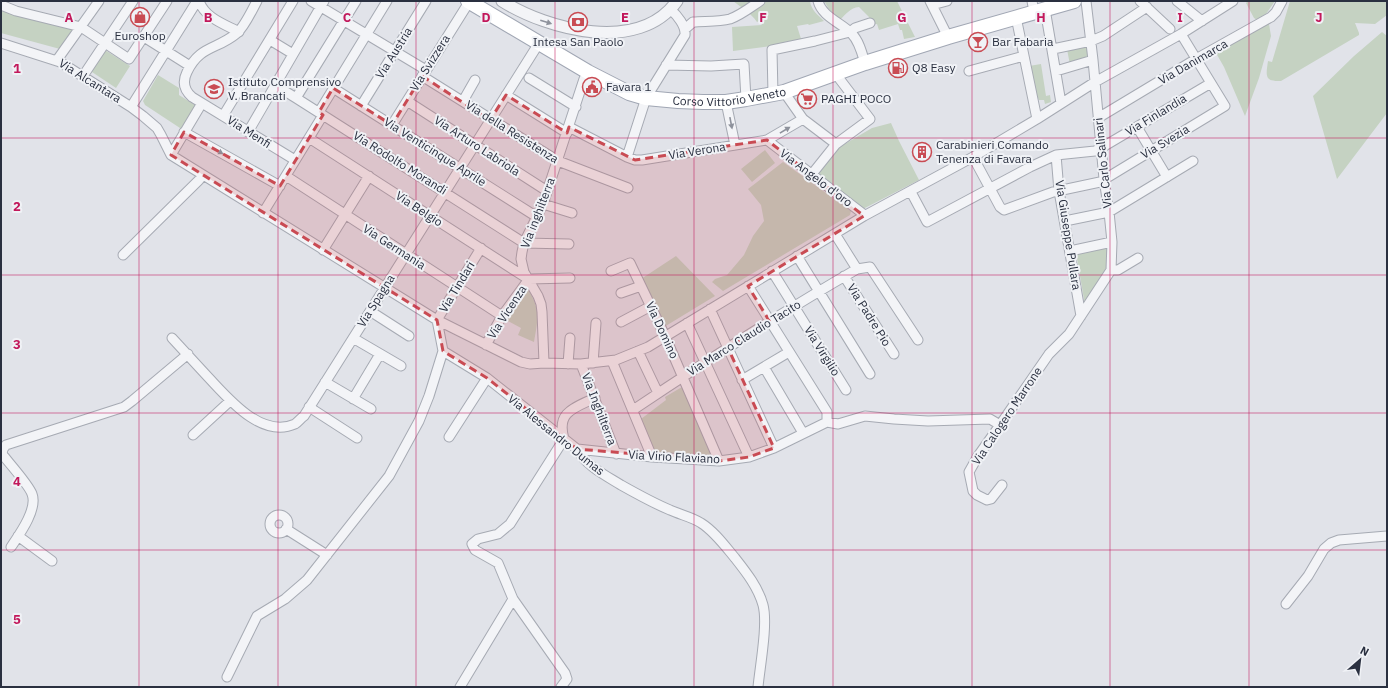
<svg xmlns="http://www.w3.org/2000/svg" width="1388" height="688" viewBox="0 0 1388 688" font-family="'IBM Plex Sans',sans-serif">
  <rect width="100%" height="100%" fill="#e1e3e9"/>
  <!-- green -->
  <path fill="#c5d2c2" d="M733,1H810C811,10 818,15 824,21L809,25L808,24L797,26L802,42L733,51L732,27L762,25L759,21L757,22C751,13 742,8 733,1Z
    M824,1H897L915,37L904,39L902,30H900L898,24L879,30L877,24L872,25L869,17L859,7C850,8 846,14 840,20L829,9Z
    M1248,1H1275L1266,14L1257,20L1254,18L1246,3Z
    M1290,1H1387V15L1375,24L1355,23L1359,33V35L1281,81C1264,82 1266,75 1268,61L1272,62Z
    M1,8L74,30L60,49L1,33Z
    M1266,23L1269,24L1271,36L1259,78L1245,116L1224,67L1216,53Z
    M1382,32L1387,36V113L1337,179L1313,96L1354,56Z
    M1086,45L1092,60L1070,65L1067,49Z
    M105,50L130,66L116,88L92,72V69Z
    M1041,64L1046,96L1050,95L1051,102L1045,104L1044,100H1039L1035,92L1029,66Z
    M158,75L179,88V95L198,107L182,128H180L145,105L143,101Z
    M891,123L899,141L919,180L863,209L818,173L838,148L872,128Z
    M765,150L775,163L752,182L741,169Z
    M783,162L851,211L850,215L723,291L712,282L715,279L727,275L744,255L753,236L764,221L761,205L748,189Z
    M1109,248V265L1085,305L1076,253Z
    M676,256L715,296L664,327L641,279Z
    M527,288C541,309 538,319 534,342L518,335L521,328L506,320L514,306Z
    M682,387L711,455L654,454L641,419L666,400L665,397Z"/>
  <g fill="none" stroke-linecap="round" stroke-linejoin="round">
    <defs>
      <path id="minor" d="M199,1C205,18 224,24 239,32
        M257,1C252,10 245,26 237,33C217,50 200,45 187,72C182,82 184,90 192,97L295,160
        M311,1L426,70
        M818,1C822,17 842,23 852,34C859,41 862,53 865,63
        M930,1L948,37
        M1032,1L1034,12
        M1140,1L1170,29
        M1177,1L1202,21
        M1,5L16,11L81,27L129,59L167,1
        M932,5L947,1
        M1045,9L1061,103
        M1016,17L1037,119
        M685,29L693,22C705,21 718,22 730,19C741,15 751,7 760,1
        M144,37L190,66
        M270,40L293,54
        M1,43L60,62L131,107L143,116L157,128L161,135L171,155
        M1053,49L1091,41L1103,36L1147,7
        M57,60L99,1
        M666,65L711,66L744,64L746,99
        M969,71L1024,56
        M1056,71L1093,60
        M83,76L133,1
        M422,76L558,161L628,188
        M529,78L576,107
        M275,85L296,98L524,243L569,244
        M333,88L537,217
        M784,92L803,119L836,144
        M773,94L772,50L815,41L850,32L855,28L870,23
        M506,95L567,133
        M296,98L356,1
        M407,101L547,191
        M463,101L475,80
        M726,102L735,145
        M361,106L426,1
        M131,107L197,1
        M319,112L387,1
        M223,116L293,1
        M1098,118L1196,59L1271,17L1276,12L1282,1
        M392,125L469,2
        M569,127L627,157L635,160H642L767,140L803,119
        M1137,127L1167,177
        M184,132L280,186
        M248,132L324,1
        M309,138L528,279
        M767,140L862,213L864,216
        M171,155L437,320L521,362L530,364L544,363L581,364L616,360L648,347L864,216L973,157L1037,119L1095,82L1181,34L1233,1
        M171,155L202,103
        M1056,155L1059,191L1081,316
        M627,157L646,98L685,35C686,26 677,15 671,10
        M973,157L1000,207L1004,210L1053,192L1100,182L1225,106L1181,34
        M812,174L836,144L870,119L835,73
        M286,176L502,316
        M911,192L927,222L1030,167L1056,155L1095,151L1101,148L1211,83
        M543,204L572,213
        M263,213L323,115
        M1065,221L1109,212L1193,161
        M835,234L857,269L870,267L918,340
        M323,250L369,176
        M1070,251L1112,242
        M123,255L199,180L203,175
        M797,256L870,374
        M1111,270H1118L1138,258
        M611,271L630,263L665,336L719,461
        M772,271L846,390
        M844,276L894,354
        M529,279L570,278
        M748,286L827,412V422
        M621,293L641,286
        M710,309L774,448
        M370,311L409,336
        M621,322L651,306
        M687,323L749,457
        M172,338C184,351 196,364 208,377C228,398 261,439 295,424C298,422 301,418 304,416L539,43
        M353,338L401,366
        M486,345L502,316L529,279
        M443,351L487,378L577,449C586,466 605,475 621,485C637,494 653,503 670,510C681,515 692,517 701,523C714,531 725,546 735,558C746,572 758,587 763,605C768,624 760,666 758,687
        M638,351L658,393
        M612,361L652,457
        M544,363L542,312L541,304L538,296L524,272L521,259L522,252L524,243L543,204L584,79L588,72
        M593,363L596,323
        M568,364L570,338
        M581,364L616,454
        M764,367L803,433
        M742,380L789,352
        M325,382L371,409
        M353,399L380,354
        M309,407L357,438
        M633,410C706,361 781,313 857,269
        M193,435L230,401
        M449,437L487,378
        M577,449L652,457L719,461L749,457L774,448L827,422L838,424L865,416L894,419L928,421L990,419L1000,425
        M1002,485L991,499L987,500L977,495L973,491L969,472L978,456L1000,425L1049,354L1069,334L1111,270L1112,242L1109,212L1104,179L1093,60L1086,1
        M270 524a9 9 0 1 1 18 0a9 9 0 1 1-18 0Z
        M286,529L327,555
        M18,536L52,561
        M11,547C19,535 38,509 32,494C29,485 9,463 2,454L3,449L6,445L124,407L132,401L188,354
        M1286,604L1308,576L1324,549L1331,543L1339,540L1387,536
        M227,677L257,616L285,599L307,580L389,476L419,421L429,396L443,351L437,320L481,248
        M460,687L513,599
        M561,687L567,679L565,673L513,599L498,563L475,550L472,544L478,539L498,534L510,524L564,439C556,412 574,408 595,398"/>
      <path id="tertiary" d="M502,1C548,30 639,54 677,1"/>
      <g id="primary">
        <path id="s1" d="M468,1L588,72L629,93L646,98L678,101L703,102H726L746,99L784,92L865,63L948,37L1074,1"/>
      </g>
    </defs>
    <!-- minor casing -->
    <use href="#minor" stroke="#a6aab3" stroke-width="11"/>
    <!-- tertiary casing -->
    <use href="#tertiary" stroke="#a6aab3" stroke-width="13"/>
    <!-- primary casing -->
    <use href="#primary" stroke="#a1a7b4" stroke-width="16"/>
    <!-- minor -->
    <use href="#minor" stroke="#f3f4f7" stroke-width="9"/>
    <!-- tertiary -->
    <use href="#tertiary" stroke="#f3f4f7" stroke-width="11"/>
    <!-- primary -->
    <use href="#primary" stroke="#fff" stroke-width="14"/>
  </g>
  <!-- one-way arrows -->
  <defs><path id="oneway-solid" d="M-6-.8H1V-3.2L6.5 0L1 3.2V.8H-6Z"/></defs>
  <g fill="#8e929c">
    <use href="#oneway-solid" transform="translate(546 22) rotate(17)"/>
    <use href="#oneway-solid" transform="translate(731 123) rotate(79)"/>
    <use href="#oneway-solid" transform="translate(785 130) rotate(-31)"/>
    <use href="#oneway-solid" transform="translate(218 151) rotate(29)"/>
  </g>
  <!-- marked area -->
  <path fill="#c94b53" fill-opacity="0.2" stroke="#c94b53" stroke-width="3" stroke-dasharray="8 5" stroke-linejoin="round" d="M422,76L490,120L506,95L567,133L569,127L635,160L767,140L864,216L748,286L770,322L728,348L774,448L749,457L719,461L577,449L487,378L443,351L437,320L171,155L184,132L280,186L323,115L319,112L333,88L392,125Z"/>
  <!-- grid -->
  <path fill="none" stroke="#c2185b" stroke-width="1" stroke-opacity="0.55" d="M139,1V687M278,1V687M416,1V687M555,1V687M694,1V687M833,1V687M972,1V687M1110,1V687M1249,1V687M1,138H1387M1,275H1387M1,413H1387M1,550H1387"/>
  <!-- icons -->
  <defs>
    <symbol id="shop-ring" viewBox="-11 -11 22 22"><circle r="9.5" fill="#f0f2f6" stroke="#c94b53" stroke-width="1.5"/><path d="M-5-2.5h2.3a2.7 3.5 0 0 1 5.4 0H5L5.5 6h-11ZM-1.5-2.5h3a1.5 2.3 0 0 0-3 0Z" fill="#c94b53"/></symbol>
    <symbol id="bank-ring" viewBox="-11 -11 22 22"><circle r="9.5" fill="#f0f2f6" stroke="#c94b53" stroke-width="1.5"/><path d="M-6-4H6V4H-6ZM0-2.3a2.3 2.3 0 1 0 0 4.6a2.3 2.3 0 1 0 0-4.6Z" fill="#c94b53"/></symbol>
    <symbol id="bar-ring" viewBox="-11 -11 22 22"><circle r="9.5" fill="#f0f2f6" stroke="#c94b53" stroke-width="1.5"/><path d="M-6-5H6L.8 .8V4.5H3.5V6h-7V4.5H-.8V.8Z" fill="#c94b53"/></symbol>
    <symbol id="fuel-ring" viewBox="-11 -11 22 22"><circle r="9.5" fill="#f0f2f6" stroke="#c94b53" stroke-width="1.5"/><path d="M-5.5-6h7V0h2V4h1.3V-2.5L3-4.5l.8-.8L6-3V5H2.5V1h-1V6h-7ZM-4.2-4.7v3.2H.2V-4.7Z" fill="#c94b53"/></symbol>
    <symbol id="civic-ring" viewBox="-11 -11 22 22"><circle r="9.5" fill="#f0f2f6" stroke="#c94b53" stroke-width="1.5"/><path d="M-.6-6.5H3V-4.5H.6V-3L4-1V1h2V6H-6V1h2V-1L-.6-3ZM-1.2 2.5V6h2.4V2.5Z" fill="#c94b53"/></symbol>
    <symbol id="school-ring" viewBox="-11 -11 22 22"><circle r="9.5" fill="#f0f2f6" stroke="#c94b53" stroke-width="1.5"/><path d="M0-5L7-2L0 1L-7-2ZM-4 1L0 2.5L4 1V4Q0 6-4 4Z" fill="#c94b53"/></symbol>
    <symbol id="supermarket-ring" viewBox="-11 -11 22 22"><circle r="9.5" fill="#f0f2f6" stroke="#c94b53" stroke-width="1.5"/><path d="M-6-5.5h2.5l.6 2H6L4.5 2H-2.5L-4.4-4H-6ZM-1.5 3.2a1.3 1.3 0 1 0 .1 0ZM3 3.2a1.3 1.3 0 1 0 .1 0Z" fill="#c94b53"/></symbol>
    <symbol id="building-ring" viewBox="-11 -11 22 22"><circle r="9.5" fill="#f0f2f6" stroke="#c94b53" stroke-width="1.5"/><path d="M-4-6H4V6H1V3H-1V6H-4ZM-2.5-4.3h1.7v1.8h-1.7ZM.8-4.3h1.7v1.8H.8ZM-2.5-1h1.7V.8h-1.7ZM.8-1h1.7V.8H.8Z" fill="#c94b53"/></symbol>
  </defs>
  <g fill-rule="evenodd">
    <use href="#shop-ring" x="129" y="6" width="22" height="22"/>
    <use href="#bank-ring" x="567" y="11" width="22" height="22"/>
    <use href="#bar-ring" x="967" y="31" width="22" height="22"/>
    <use href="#fuel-ring" x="887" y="57" width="22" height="22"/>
    <use href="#civic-ring" x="581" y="76" width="22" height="22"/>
    <use href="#school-ring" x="203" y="78" width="22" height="22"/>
    <use href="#supermarket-ring" x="796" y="88" width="22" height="22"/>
    <use href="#building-ring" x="911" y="141" width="22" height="22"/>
  </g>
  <g text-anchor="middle" stroke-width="4" stroke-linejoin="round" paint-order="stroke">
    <!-- poi labels -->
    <g font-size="12" fill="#2a3040" stroke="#f0f2f6" text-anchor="start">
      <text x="140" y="40" text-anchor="middle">Euroshop</text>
      <text x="578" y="46" text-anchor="middle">Intesa San Paolo</text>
      <text x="992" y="46">Bar Fabaria</text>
      <text x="912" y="72">Q8 Easy</text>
      <text x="228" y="86">Istituto Comprensivo<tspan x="228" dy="14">V. Brancati</tspan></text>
      <text x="606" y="91">Favara 1</text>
      <text x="821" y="103">PAGHI POCO</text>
      <text x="936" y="149">Carabinieri Comando<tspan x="936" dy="14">Tenenza di Favara</tspan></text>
    </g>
    <!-- street labels -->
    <g font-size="12" fill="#2a3040" stroke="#f0f2f6">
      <text transform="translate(394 53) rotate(-58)" y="4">Via Austria</text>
      <text transform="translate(1193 62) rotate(-30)" y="4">Via Danimarca</text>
      <text transform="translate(430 63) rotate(-58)" y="4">Via Svizzera</text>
      <text transform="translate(90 81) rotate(32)" y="4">Via Alcantara</text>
      <text dy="4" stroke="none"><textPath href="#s1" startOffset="287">Corso Vittorio Veneto</textPath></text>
      <text transform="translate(1156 115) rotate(-31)" y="4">Via Finlandia</text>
      <text transform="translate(249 132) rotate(32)" y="4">Via Menfi</text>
      <text transform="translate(512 132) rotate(32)" y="4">Via della Resistenza</text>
      <text transform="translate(1165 142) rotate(-31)" y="4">Via Svezia</text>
      <text transform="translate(477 146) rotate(33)" y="4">Via Arturo Labriola</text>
      <text transform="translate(697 151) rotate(-9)" y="4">Via Verona</text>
      <text transform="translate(435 152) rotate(32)" y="4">Via Venticinque Aprile</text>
      <text transform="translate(400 163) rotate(32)" y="4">Via Rodolfo Morandi</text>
      <text transform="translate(1103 163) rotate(-96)" y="4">Via Carlo Salinari</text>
      <text transform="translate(816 178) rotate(37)" y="4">Via Angelo d'oro</text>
      <text transform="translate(419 209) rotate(33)" y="4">Via Belgio</text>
      <text transform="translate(538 213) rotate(-69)" y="4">Via inghilterra</text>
      <text transform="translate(1068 235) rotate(81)" y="4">Via Giuseppe Pullara</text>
      <text transform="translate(394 247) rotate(33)" y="4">Via Germania</text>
      <text transform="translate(457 287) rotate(-59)" y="4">Via Tindari</text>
      <text transform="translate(376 301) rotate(-58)" y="4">Via Spagna</text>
      <text transform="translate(507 312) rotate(-57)" y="4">Via Vicenza</text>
      <text transform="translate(869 315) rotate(58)" y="4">Via Padre Pio</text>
      <text transform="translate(662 330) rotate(65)" y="4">Via Domino</text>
      <text transform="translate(744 338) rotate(-32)" y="4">Via Marco Claudio Tacito</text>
      <text transform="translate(822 351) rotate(58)" y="4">Via Virgilio</text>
      <text transform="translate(599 409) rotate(69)" y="4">Via Inghilterra</text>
      <text transform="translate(1007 416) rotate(-56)" y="4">Via Calogero Marrone</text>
      <text transform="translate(556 435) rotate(39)" y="4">Via Alessandro Dumas</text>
      <text transform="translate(674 457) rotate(3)" y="4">Via Virio Flaviano</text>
    </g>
  </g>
  <g font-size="13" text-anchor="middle" font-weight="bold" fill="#c2185b" stroke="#f0f2f6" stroke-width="4" stroke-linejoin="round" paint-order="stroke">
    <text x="69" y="22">A</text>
    <text x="208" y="22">B</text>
    <text x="347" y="22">C</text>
    <text x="486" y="22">D</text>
    <text x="625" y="22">E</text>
    <text x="763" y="22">F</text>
    <text x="902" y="22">G</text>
    <text x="1041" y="22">H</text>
    <text x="1180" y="22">I</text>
    <text x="1319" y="22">J</text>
    <text x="17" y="73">1</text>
    <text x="17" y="211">2</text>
    <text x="17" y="349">3</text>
    <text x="17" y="486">4</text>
    <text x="17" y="624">5</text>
  </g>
  <!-- border -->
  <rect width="1388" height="688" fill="none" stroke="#2a3040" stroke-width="4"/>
  <!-- north arrow -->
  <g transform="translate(1360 660) rotate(28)" stroke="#f0f2f6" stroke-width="3" paint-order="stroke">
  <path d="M0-3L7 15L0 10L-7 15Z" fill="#2a3040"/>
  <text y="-6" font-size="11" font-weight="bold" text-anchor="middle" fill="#2a3040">N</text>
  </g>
</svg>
